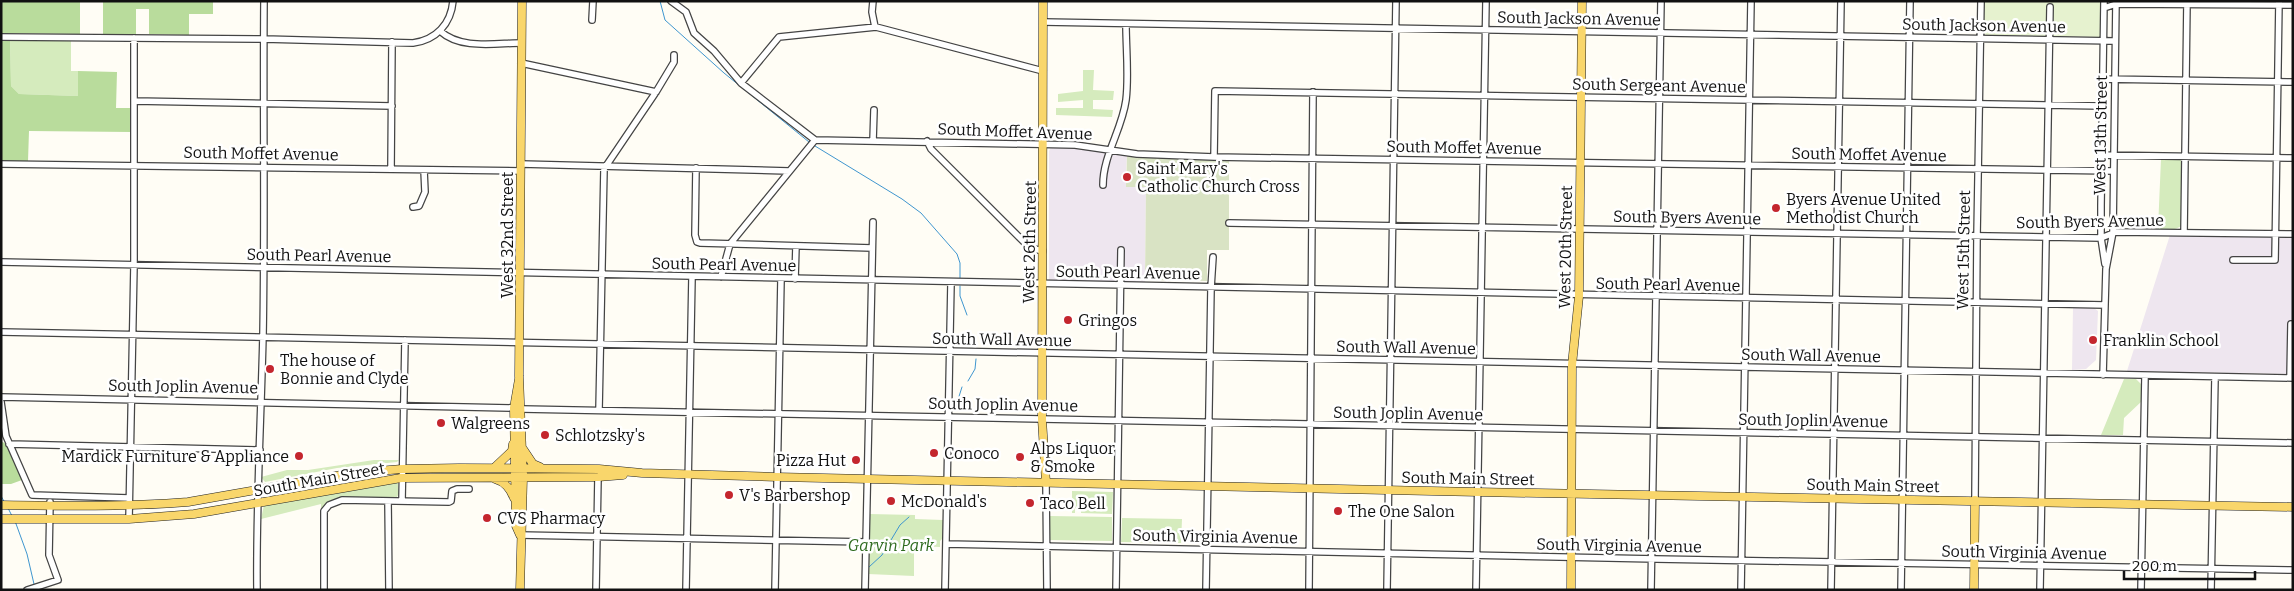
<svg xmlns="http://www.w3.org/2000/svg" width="2294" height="591" viewBox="0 0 2294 591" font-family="Bitter,serif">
  <rect width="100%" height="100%" fill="#fffdf5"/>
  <!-- industrial -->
  <path fill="#eee6ef" d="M1051,147H1079L1127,156L1126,172L1146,187L1145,283L1049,280V151Z
    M2170,235L2293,236V374L2127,371Z
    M2073,308H2094L2098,311L2096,360L2086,369L2072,370Z"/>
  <!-- green -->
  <path fill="#d5ebbd" d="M10,39H71V71H78V96L19,94L11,86Z
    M1083,70H1094L1093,90L1114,91L1113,100H1093V109L1113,110L1112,117L1056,115V108H1083V100L1058,102V94L1083,91Z
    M2161,159H2180L2182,162V226L2175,229H2158Z
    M2124,379H2136L2141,384L2142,401L2124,418L2123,435H2101Z
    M374,460H399L397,462L337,468L265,482L261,477L287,470H308Z
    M396,481L398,484L399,494L396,498H340L329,502L321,511V504L261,519L264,505Z
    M1072,491L1113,492L1112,514L1081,513V510L1075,508V513H1072Z
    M869,514L915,515V519L943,520V538L940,541V547L914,546V576L868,574Z
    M1050,516L1112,517V541L1050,540Z
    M1122,518L1182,519L1181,543L1121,542Z"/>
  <!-- forest -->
  <path fill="#b9dc9c" d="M1,1H80V34L1,33Z
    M103,1H213V14H189V35L149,34V9H136V34H103Z
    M1,39H10L11,86L19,94L78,96V71L117,72L116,108H132L131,132L29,131L28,161L1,162Z
    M1,441L6,444L22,480L11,484H1Z"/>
  <!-- cemetery -->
  <path fill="#d9e3c4" d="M1127,156L1229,160V250H1207V281L1145,280L1146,187H1126Z"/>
  <!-- pitch -->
  <path fill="#e6f2cf" d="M1984,1H2102L2101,35L2099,37L1986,35L1983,33Z"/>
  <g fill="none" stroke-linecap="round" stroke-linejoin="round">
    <!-- stream -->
    <path stroke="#3f96cf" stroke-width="1" d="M660,1L665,20L724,73L809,142
      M815,146L902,199L921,213L957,254L960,263V279
      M960,286V296L967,315
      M968,381L975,369L976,359
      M956,406L962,387
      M1,496L5,503
      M8,508L12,516
      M15,521L27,554L34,584
      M869,567L882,555L900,525L909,517"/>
    <defs>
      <path id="minor" d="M671,1L686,12L694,33L714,51L741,83L815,140
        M873,1L872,12L875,27
        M2104,1L2101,205V238L2105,264
        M2104,8L2116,4L2293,5
        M592,20L593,1
        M1043,22L2115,41
        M440,31C461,50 495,43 522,43
        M1,37L264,39L413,43C436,40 451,24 453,1
        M521,63L656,92
        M2103,79L2293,82
        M741,83L779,37L876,27L1043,71
        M134,101L392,106
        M815,140L1075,145L1137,154L1214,157L2113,171
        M873,141L874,110
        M927,141L931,149L1030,248L1043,251
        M2101,155L2293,158
        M1214,157L1215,91L2102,106
        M1,164L521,171
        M521,164L789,171
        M696,168L695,235L697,242L700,243L872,248
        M391,169L392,42
        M1103,185C1103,155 1122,130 1126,100C1129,76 1126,49 1126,24
        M413,207L419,206L425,192L424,170
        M1229,223L2101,238L2116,232L2293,234
        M2184,233L2187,1
        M2233,260H2275L2279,1
        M1,262L2105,305
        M721,277L730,244L815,140
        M795,279L796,246
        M1,332L2293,378
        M2103,375L2106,269L2113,232L2116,1
        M2290,378L2291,324
        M1,397L514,408
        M1,402L6,436L32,495L129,498
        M522,409L2293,443
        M599,410L604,169L656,92L674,62V55
        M9,444L260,450
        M1046,483L1047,590
        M1975,500L1977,236L1981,1
        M388,501L389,590
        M402,501L405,340
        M129,519L134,265V38
        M520,535L866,542
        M946,544L1656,559L2293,570
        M27,590L58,580L49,555L50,502
        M257,590C256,505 261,420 263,335C265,224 263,113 264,1
        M324,590V511L329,505L342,500L449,502L451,501L452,491L457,489H469
        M596,590L598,477
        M686,590L692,277
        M775,590L781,279
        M865,590L873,222
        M945,590L951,283
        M1116,590L1121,250
        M1206,590L1211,288L1213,257
        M1309,590L1313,92
        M1387,590L1396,1
        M1476,590L1486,1
        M1651,590L1661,1
        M1741,590L1751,1
        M1831,590L1841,1
        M1901,590L1910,1
        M2040,590L2050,7
        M2141,590L2145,376
        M2211,590L2215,377"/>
      <path id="major" d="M1043,1L1042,419L1046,483
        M519,379L514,408L516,526L520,535
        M523,449L533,464L540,467
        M494,468L512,451L513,444
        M495,479C505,482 510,488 514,498
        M1,505C64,506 126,507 188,502L353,473L402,469L459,468L599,469L642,473L777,477L1478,492L2293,507
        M1,519H129L194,514L401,478L598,477L623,475
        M520,590L523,478L519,376L522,1
        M1571,590L1572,365L1579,296L1582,1
        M1974,590L1975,500"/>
    </defs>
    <!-- minor casing -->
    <use href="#minor" stroke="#444" stroke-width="8"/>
    <!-- major casing -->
    <use href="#major" stroke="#222" stroke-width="9"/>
    <!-- minor -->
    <use href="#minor" stroke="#fff" stroke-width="5.5"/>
    <!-- major -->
    <use href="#major" stroke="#f9d66b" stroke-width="8"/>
  </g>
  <!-- markers -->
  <g fill="#c4262e" stroke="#fff" stroke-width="2">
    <circle cx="1127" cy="177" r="5"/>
    <circle cx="1776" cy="208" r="5"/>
    <circle cx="1068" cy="320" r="5"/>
    <circle cx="2093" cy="340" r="5"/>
    <circle cx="270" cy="369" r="5"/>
    <circle cx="441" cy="423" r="5"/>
    <circle cx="545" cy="435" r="5"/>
    <circle cx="934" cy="453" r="5"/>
    <circle cx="299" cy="456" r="5"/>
    <circle cx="1020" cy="457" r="5"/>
    <circle cx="856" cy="460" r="5"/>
    <circle cx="729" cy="495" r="5"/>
    <circle cx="891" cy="501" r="5"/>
    <circle cx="1030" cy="503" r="5"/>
    <circle cx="1338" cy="511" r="5"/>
    <circle cx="487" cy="518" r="5"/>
  </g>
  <g text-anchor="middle" stroke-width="5" stroke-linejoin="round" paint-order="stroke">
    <!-- street labels -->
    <g font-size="16" fill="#111" stroke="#fff">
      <text transform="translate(1579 18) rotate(1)" y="6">South Jackson Avenue</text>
      <text transform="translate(1984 25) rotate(1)" y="6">South Jackson Avenue</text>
      <text transform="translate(1659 85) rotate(1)" y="6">South Sergeant Avenue</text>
      <text transform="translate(1015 131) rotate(2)" y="6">South Moffet Avenue</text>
      <text transform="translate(2100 135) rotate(-89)" y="6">West 13th Street</text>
      <text transform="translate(1464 147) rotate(1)" y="6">South Moffet Avenue</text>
      <text transform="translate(261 153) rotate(1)" y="6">South Moffet Avenue</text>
      <text transform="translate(1869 154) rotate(1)" y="6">South Moffet Avenue</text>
      <text transform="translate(1687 217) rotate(1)" y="6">South Byers Avenue</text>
      <text transform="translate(2090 221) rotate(-1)" y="6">South Byers Avenue</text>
      <text transform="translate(507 235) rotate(-90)" y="6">West 32nd Street</text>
      <text transform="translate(1029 242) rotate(-89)" y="6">West 26th Street</text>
      <text transform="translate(1565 247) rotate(-89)" y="6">West 20th Street</text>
      <text transform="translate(1963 250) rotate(-89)" y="6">West 15th Street</text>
      <text transform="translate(319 255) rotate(1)" y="6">South Pearl Avenue</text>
      <text transform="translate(724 264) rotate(1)" y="6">South Pearl Avenue</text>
      <text transform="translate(1128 272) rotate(1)" y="6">South Pearl Avenue</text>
      <text transform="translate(1668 284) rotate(1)" y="6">South Pearl Avenue</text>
      <text transform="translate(1002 339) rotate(1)" y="6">South Wall Avenue</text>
      <text transform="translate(1406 347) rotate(1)" y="6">South Wall Avenue</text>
      <text transform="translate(1811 355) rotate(1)" y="6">South Wall Avenue</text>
      <text transform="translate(183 386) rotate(1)" y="6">South Joplin Avenue</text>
      <text transform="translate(1003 404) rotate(1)" y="6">South Joplin Avenue</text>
      <text transform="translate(1408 413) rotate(1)" y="6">South Joplin Avenue</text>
      <text transform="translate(1813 420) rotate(1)" y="6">South Joplin Avenue</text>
      <text transform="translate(1468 478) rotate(1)" y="6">South Main Street</text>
      <text transform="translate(319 479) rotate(-10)" y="6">South Main Street</text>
      <text transform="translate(1873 485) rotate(1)" y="6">South Main Street</text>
      <text transform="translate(1215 536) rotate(1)" y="6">South Virginia Avenue</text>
      <text transform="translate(1619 545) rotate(1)" y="6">South Virginia Avenue</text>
      <text transform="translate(2024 552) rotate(1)" y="6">South Virginia Avenue</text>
    </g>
    <!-- poi labels -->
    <g font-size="16" fill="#111" stroke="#fff" text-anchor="start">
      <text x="1137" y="174">Saint Mary's<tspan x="1137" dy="18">Catholic Church Cross</tspan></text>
      <text x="1786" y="205">Byers Avenue United<tspan x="1786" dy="18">Methodist Church</tspan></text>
      <text x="1078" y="326">Gringos</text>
      <text x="2103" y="346">Franklin School</text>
      <text x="280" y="366">The house of<tspan x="280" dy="18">Bonnie and Clyde</tspan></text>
      <text x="451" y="429">Walgreens</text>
      <text x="555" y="441">Schlotzsky's</text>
      <text x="1030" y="454">Alps Liquor<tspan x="1030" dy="18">&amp; Smoke</tspan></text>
      <text x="944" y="459">Conoco</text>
      <text x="289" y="462" text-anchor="end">Mardick Furniture &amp; Appliance</text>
      <text x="846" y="466" text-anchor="end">Pizza Hut</text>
      <text x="739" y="501">V's Barbershop</text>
      <text x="901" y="507">McDonald's</text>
      <text x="1040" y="509">Taco Bell</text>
      <text x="1348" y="517">The One Salon</text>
      <text x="497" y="524">CVS Pharmacy</text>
    </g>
    <!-- park labels -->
    <g font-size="16" font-style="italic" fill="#2f6b1f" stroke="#fff">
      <text x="891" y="551">Garvin Park</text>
    </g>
  </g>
  <!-- border -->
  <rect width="2294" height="591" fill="none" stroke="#111111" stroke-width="5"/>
  <!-- scale -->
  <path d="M2124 571v8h131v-8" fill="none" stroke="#111111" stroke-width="2.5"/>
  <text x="2132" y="571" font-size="15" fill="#111111" stroke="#ffffff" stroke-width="4" paint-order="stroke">200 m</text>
</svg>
